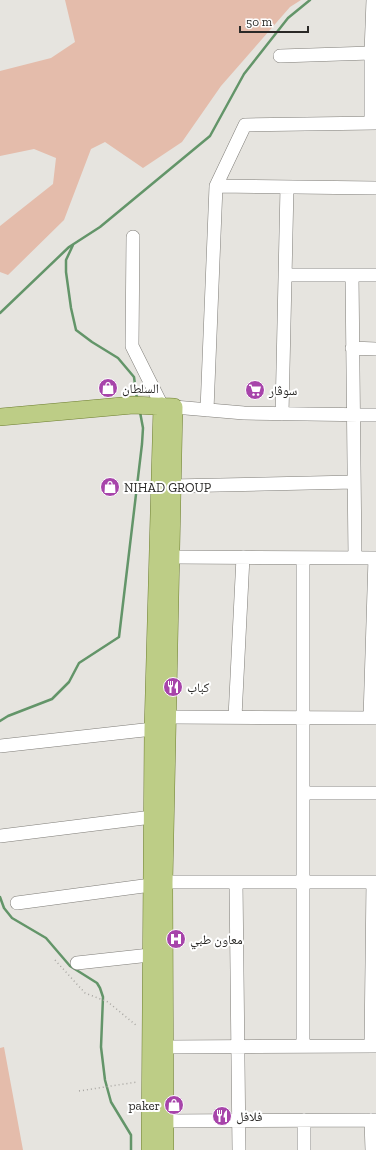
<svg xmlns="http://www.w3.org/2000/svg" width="376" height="1150" viewBox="0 0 376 1150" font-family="'Zilla Slab','Noto Naskh Arabic',serif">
  <rect width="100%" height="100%" fill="#e6e4df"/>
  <!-- green -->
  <path fill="#e4bcab" d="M65,0H301L290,7L221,86L182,142L143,168L105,142L91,149L64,220L8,275L0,272V226L53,184L56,158L34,149L0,156V71L51,58L75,42Z
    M4,1047L23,1150H0V1048Z"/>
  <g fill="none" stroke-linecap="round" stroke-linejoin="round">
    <!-- stream -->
    <path stroke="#639569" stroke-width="2.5" d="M73,245L66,260V272L71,308L76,330L92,342L118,358L134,377L137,399
      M0,313L69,247L100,227L210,136L244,74L288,18L310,0
      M0,721L8,716L52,699L69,682L79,663L119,637L142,444L143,428L140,412
      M0,897L4,908L12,918L46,938L70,966L97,983L100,988L103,997L101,1047L105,1080L111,1102L131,1135V1150"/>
    <defs>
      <path id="minor" d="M280,56L371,53
        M371,123V53L373,0
        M216,186L376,188
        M133,237L132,346L162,406
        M286,275H376
        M352,275L355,558
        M352,348L376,349
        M174,407L244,413L376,415
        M207,410L216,186L245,125L376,123
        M282,414L287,187
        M172,486L354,482
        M170,557L376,558
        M167,717L376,718
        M235,717L243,557
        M370,718L375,558
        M0,746L153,729
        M303,793H376
        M0,836L152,817
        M164,882H376
        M236,882L239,1150
        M17,903L151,885
        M77,963L150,955
        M303,1046V558
        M371,1046L373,882
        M165,1047L376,1046
        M304,1120V1150
        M371,1120L372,1150
        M165,1121L376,1120"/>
      <path id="major" d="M0,417L133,405L174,407L164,882L165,1150
        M150,1150L153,729L162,406"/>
    </defs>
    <!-- minor casing -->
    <use href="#minor" stroke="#7f7d78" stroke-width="14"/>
    <!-- major casing -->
    <use href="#major" stroke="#6d7e30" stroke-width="18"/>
    <!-- path -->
    <path stroke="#a7a5a1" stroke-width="1.5" stroke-dasharray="1 3" stroke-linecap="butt" d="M55,960L85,993L108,1002L137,1026
      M79,1091L137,1082"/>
    <!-- minor -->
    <use href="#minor" stroke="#fff" stroke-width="13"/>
    <!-- major -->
    <use href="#major" stroke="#bdcd86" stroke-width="17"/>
  </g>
  <!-- icons -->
  <defs>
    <symbol id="shop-disc" viewBox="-11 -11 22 22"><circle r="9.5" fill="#a744aa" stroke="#fff"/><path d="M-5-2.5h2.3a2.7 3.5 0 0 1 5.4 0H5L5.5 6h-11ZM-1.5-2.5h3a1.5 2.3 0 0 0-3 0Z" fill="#fff"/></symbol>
    <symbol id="supermarket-disc" viewBox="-11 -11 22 22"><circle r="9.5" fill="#a744aa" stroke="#fff"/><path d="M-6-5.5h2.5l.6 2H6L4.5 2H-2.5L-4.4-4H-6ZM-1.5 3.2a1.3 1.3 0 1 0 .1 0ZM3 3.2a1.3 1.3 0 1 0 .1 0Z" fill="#fff"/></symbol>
    <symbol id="restaurant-disc" viewBox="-11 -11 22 22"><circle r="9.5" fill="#a744aa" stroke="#fff"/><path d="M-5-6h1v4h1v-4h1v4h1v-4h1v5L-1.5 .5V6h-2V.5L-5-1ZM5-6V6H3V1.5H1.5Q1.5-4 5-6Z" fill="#fff"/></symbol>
    <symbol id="hospital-disc" viewBox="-11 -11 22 22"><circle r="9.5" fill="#a744aa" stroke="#fff"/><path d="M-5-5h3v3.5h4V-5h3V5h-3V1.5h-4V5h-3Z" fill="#fff"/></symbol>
  </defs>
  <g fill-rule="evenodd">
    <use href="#shop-disc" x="97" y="377" width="22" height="22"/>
    <use href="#supermarket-disc" x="244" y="379" width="22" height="22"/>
    <use href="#shop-disc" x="99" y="476" width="22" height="22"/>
    <use href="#restaurant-disc" x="162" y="676" width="22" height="22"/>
    <use href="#hospital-disc" x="165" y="928" width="22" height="22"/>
    <use href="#shop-disc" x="163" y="1094" width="22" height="22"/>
    <use href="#restaurant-disc" x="211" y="1105" width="22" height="22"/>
  </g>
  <g text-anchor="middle" stroke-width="4" stroke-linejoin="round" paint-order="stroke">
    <!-- poi labels -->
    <g font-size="13" fill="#2a2927" stroke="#fff" text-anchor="start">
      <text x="122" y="393">السلطان</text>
      <text x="269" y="395">سوڤار</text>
      <text x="124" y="492">NIHAD GROUP</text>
      <text x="187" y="692">كباب</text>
      <text x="190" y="944">معاون طبي</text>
      <text x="160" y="1110" text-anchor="end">paker</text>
      <text x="236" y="1121">فلافل</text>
    </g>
  </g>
  <!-- scale -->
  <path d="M240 26v6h68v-6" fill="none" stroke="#2a2927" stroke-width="2"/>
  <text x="246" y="26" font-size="12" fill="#2a2927" stroke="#ffffff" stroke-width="3" paint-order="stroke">50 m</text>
</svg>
